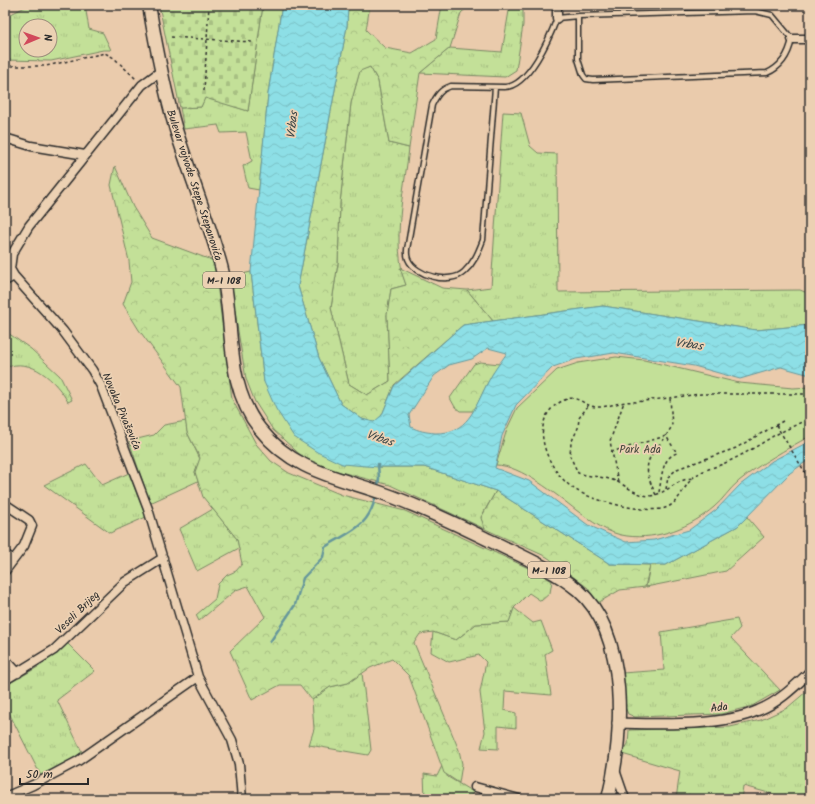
<svg xmlns="http://www.w3.org/2000/svg" width="815" height="804" viewBox="0 0 815 804" font-family="Kalam,sans-serif">
  <defs>
    <pattern id="grass-tufts" width="24" height="20" patternUnits="userSpaceOnUse"><rect width="24" height="20" fill="#c3e098"/><path d="M3 7l-1-3M5 7V3M7 7l1-3M15 17l-1-3M17 17v-4M19 17l1-3" fill="none" stroke="#a8c083"/></pattern>
    <pattern id="forest-crowns" width="20" height="18" patternUnits="userSpaceOnUse"><rect width="20" height="18" fill="#c3e098"/><path d="M2 6a3 3 0 1 1 6 0M12 15a3 3 0 1 1 6 0" fill="none" stroke="#a8c083"/></pattern>
    <pattern id="cemetery-stones" width="16" height="16" patternUnits="userSpaceOnUse"><rect width="16" height="16" fill="#c3e098"/><path d="M2 7V4a2 2 0 0 1 4 0v3zM10 15v-3a2 2 0 0 1 4 0v3z" fill="#a8c083"/></pattern>
    <pattern id="water-waves" width="16" height="10" patternUnits="userSpaceOnUse"><rect width="16" height="10" fill="#8ddfe6"/><path d="M0 5q4-4 8 0t8 0" fill="none" stroke="#7ac0c5"/></pattern>
  </defs>
  <rect width="100%" height="100%" fill="#eacbac"/>
  <filter id="ink" filterUnits="userSpaceOnUse"><feTurbulence type="fractalNoise" baseFrequency=".025" numOctaves="2"/><feDisplacementMap in="SourceGraphic" scale="8" xChannelSelector="R" yChannelSelector="G"/><feConvolveMatrix kernelMatrix="1 2 1 2 8 2 1 2 1" color-interpolation-filters="sRGB"/></filter>
  <g filter="url(#ink)">
    <!-- grass -->
    <path fill="url(#grass-tufts)" stroke="#778662" fill-rule="evenodd" d="M29,5H85L89,29L103,33L111,50H103L51,61L5,60V17ZM26,26H50V50H26Z
      M263,5H282L268,94L259,190L248,188L243,166L252,161L246,132L221,133L218,125L184,129L180,108L201,107L205,97L248,111Z
      M510,5H523V25L516,70L505,77L420,73L450,48L502,52Z
      M370,67L378,81L389,143L409,148C404,193 391,242 406,285L391,289L387,315L390,381L367,395L349,384L331,308L338,263L340,203L351,103L360,70Z
      M503,112L521,113L530,146L538,153L557,154L558,292L800,290L810,294V325L756,330L603,306L493,321L467,290L491,287Z
      M251,272L264,382L378,467H424L496,491L481,517L485,529L390,485L333,470L306,460L273,430L255,402L246,379L229,277Z
      M5,331L31,349L60,376L72,400L68,402C56,381 31,356 5,368Z
      M186,421L187,432L200,459L195,472L198,481L150,503L129,441L154,435L164,425Z
      M86,464L102,485L129,473L146,517L110,533L44,485Z
      M213,509L237,539L239,548L197,571L179,529Z
      M747,517L764,537L726,571L646,587L650,565H666L738,526Z
      M514,608L533,623L541,621L552,650L545,654L551,695L505,691L504,710L516,713V728L498,726V749L481,748L485,732L480,692L486,662L479,655L449,662L431,652L433,632L456,640L476,624L509,622Z
      M737,619L740,628L731,638L780,690L752,706L721,714L635,717L628,714L625,707L622,673L664,670L661,632Z
      M67,643L95,671L57,700L83,754L41,776L5,705V686L43,664Z
      M362,673L371,750L368,755L309,745L314,729L312,700L330,687L348,683Z
      M807,691L810,732V799H791L743,786L741,799H676L680,771L622,754L628,744L629,730L730,727L761,720L787,708Z
      M442,766L448,777L473,792L470,799H425L424,774L437,776Z"/>
    <!-- forest -->
    <path fill="url(#forest-crowns)" stroke="#778662" d="M348,5H370L366,30L385,48L412,53L436,39L442,5H470L461,13L450,48L420,73L409,148L389,143L378,81L370,67L360,71L351,103L340,203L338,263L331,308L349,384L367,395L390,381L387,315L391,289L406,285L400,268L442,288L467,290L493,321L463,325L394,385L382,415L374,423L362,419L341,404L319,358L298,286L347,26Z
      M115,166L133,207L152,238L214,261L232,399L256,444L271,461L289,473L342,495L405,511L537,572L552,581L550,593L541,601L529,593L514,608L509,622L476,624L456,640L433,632L420,634L414,643L459,750L462,764L459,783L444,773L409,676L392,659L370,668L348,683L330,687L312,700L300,685H280L252,700L230,651L265,617L248,586L236,590L199,621L196,615L215,599L218,584L227,575L236,571L242,564L237,539L203,497L195,472L200,458L187,432L181,387L139,330L123,304L131,282L129,261L111,185Z
      M480,362L500,364L487,384L474,411H460L455,407L450,398L474,364Z
      M496,491L610,564L650,565L645,587L620,590L596,604L588,588L547,557L485,529L481,518Z"/>
    <!-- cemetery -->
    <path fill="url(#cemetery-stones)" stroke="#778662" d="M159,5H263L248,111L205,98L201,107L180,108Z"/>
    <!-- park -->
    <path fill="#c3e098" stroke="#778662" d="M616,357L644,360L739,383L793,388L810,387V436C785,450 761,463 739,481C729,489 723,500 714,507C691,527 658,540 627,536C608,534 591,521 576,510C557,495 520,465 496,465L507,429L517,408L557,370L578,363Z"/>
    <!-- water -->
    <path fill="url(#water-waves)" stroke="#66979b" fill-rule="evenodd" d="M282,5H348L347,26L298,286L319,358L341,404L362,419L374,422L382,415L394,386L463,325L603,306L756,330L810,325V375L781,367L740,379L694,366L614,353L576,359L553,367L516,405L502,436L495,468L529,481L588,525L610,535L626,542L654,540L689,530L716,510L740,485L772,461L810,441V459L790,473L738,526L666,565L610,564L496,491L424,467H378L342,464L317,452L294,437L276,409L264,382L251,272L268,94ZM488,348L507,353C500,363 492,373 487,384C474,409 468,434 435,433C425,432 419,431 411,427L409,415L434,376L449,365L472,359Z"/>
    <g fill="none" stroke-linecap="round" stroke-linejoin="round">
      <!-- stream -->
      <path stroke="#66979b" stroke-width="2.5" d="M378,487L379,478L378,464
        M270,642L295,605L303,578L323,557L325,547C351,531 370,527 376,494"/>
      <defs>
        <path id="service" d="M495,87L483,240C478,253 474,263 464,272C450,285 415,276 408,259C406,254 407,248 408,244L432,105C437,95 441,89 451,86L504,87C528,88 550,37 557,18L578,16L755,11L772,15L792,39C789,54 781,67 767,73L593,80L586,79L583,75L578,59V16"/>
        <path id="minor" d="M557,5V18
          M792,39H810
          M161,71L142,85L29,226L12,254L10,269L14,276L63,331L92,370L101,386L148,509L198,677L232,740L239,764L242,799
          M5,138L31,146L85,155
          M5,281L14,276
          M5,504L29,520L32,526L24,546L5,571
          M5,554L13,560
          M5,659L18,673
          M5,680L54,650L125,582L163,558
          M615,770L625,799
          M475,787L519,799
          M5,797L33,785L78,761L198,677"/>
        <path id="tertiary" d="M617,723C659,724 722,727 759,710C779,702 795,686 810,672"/>
        <path id="primary" d="M149,5C156,47 164,89 176,130C190,174 207,217 220,262C236,317 222,382 260,429C294,472 338,477 385,494C422,507 458,525 493,542C521,556 553,569 578,590C630,635 623,739 608,799"/>
      </defs>
      <!-- service casing -->
      <use href="#service" stroke="#2b2b2b" stroke-width="7"/>
      <!-- minor casing -->
      <use href="#minor" stroke="#2b2b2b" stroke-width="11"/>
      <!-- tertiary casing -->
      <use href="#tertiary" stroke="#2b2b2b" stroke-width="12"/>
      <!-- primary casing -->
      <use href="#primary" stroke="#2b2b2b" stroke-width="15"/>
      <!-- path -->
      <path stroke="#2b2b2b" stroke-width="1.5" stroke-dasharray="3 3" stroke-linecap="butt" d="M171,37L253,42
        M5,66H46L105,53L114,58L136,79
        M204,91L209,5
        M810,394H701L636,402C623,400 611,407 598,407C587,408 578,395 567,399C523,415 546,472 576,490C593,501 640,512 661,509C680,506 682,486 695,476C703,470 716,467 725,463C743,455 759,445 775,435C787,429 799,424 810,417
        M588,406L579,418L578,428L571,443L570,456L578,473C590,477 603,476 615,481C628,486 640,499 655,495C669,491 674,481 692,478
        M611,452L666,436
        M808,477L810,480
        M618,482L610,441L624,402
        M666,489L668,477L677,469L736,448L783,421
        M659,492C662,478 661,458 677,453L666,436L672,426L670,398
        M656,495C642,466 645,460 666,437"/>
      <!-- service -->
      <use href="#service" stroke="#ecd1b3" stroke-width="4"/>
      <!-- minor -->
      <use href="#minor" stroke="#ecd1b3" stroke-width="8"/>
      <!-- tertiary -->
      <use href="#tertiary" stroke="#ecd1b3" stroke-width="9"/>
      <!-- primary -->
      <use href="#primary" stroke="#ecd1b3" stroke-width="12"/>
      <!-- path-bridge -->
      <path stroke="#2b2b2b" stroke-width="1.5" stroke-dasharray="3 3" stroke-linecap="butt" d="M776,425L808,477"/>
    </g>
  </g>
  <g text-anchor="middle" stroke-width="3.5" stroke-linejoin="round" paint-order="stroke">
    <!-- shield labels -->
    <g fill="#ecd1b3" stroke="#655d54" stroke-width="1">
      <rect x="203" y="272" width="42" height="16" rx="3"/>
      <rect x="528" y="562" width="42" height="16" rx="3"/>
    </g>
    <g font-size="10" font-weight="bold" fill="#2b2b2b">
      <text x="224" y="284">M-I 108</text>
      <text x="549" y="574">M-I 108</text>
    </g>
    <!-- street labels -->
    <g font-size="11" fill="#2b2b2b" stroke="#ecd1b3">
      <text transform="translate(195 185) rotate(72)" y="4">Bulevar vojvode Stepe Stepanovića</text>
      <text transform="translate(122 411) rotate(67)" y="4">Novaka Pivaševića</text>
      <text transform="translate(77 612) rotate(-44)" y="4">Veseli Brijeg</text>
      <text transform="translate(719 707) rotate(-7)" y="4">Ada</text>
    </g>
    <!-- park labels -->
    <g font-size="11" fill="#42463b" stroke="#ecd1b3">
      <text x="640" y="453">Park Ada</text>
    </g>
    <!-- water labels -->
    <g font-size="12" font-style="italic" fill="#3a4647" stroke="#ecd1b3">
      <text transform="translate(292 125) rotate(-84)" y="4">Vrbas</text>
      <text transform="translate(689 344) rotate(8)" y="4">Vrbas</text>
      <text transform="translate(380 438) rotate(18)" y="4">Vrbas</text>
    </g>
  </g>
  <!-- margin -->
  <rect width="815" height="804" fill="none" stroke="#ecd1b3" stroke-width="20"/>
  <rect x="10" y="10" width="795" height="784" fill="none" stroke="#2b2b2b" stroke-width="1.5" filter="url(#ink)"/>
  <!-- north arrow -->
  <g transform="translate(38 38) rotate(88)"><circle r="19" fill="#ecd1b3" stroke="#9f8f7d"/>
  <path d="M0-3L7 15L0 10L-7 15Z" fill="#d1495b"/>
  <text y="-6" font-size="11" font-weight="bold" text-anchor="middle" fill="#2b2b2b">N</text>
  </g>
  <!-- scale -->
  <path d="M20 778v6h68v-6" fill="none" stroke="#2b2b2b" stroke-width="2"/>
  <text x="26" y="778" font-size="12" fill="#2b2b2b" stroke="#ecd1b3" stroke-width="3" paint-order="stroke">50 m</text>
</svg>
